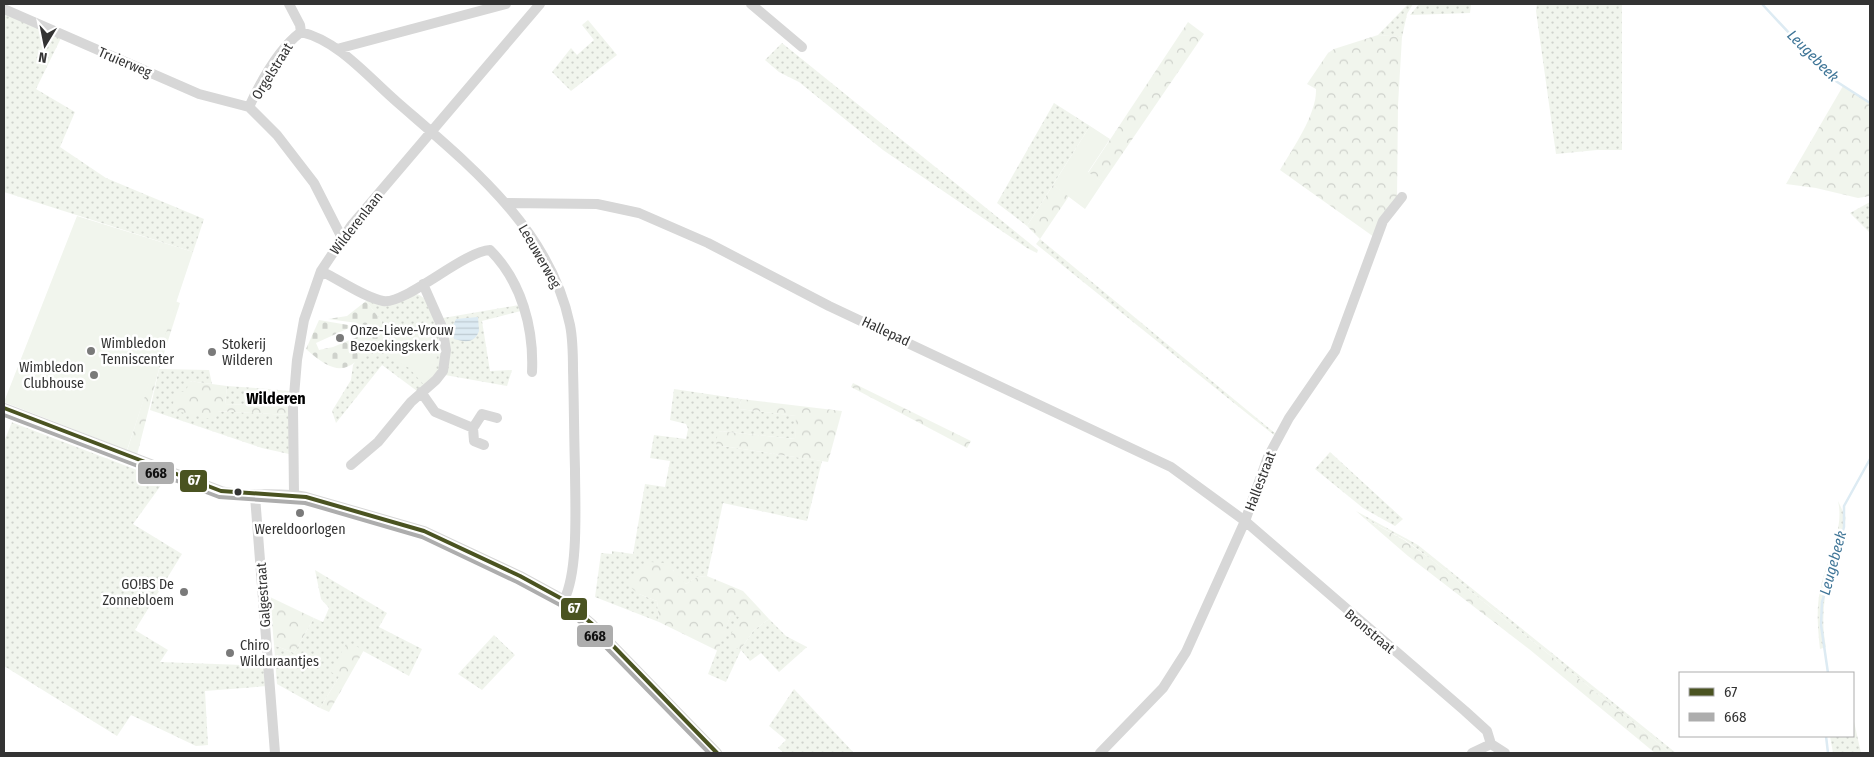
<svg xmlns="http://www.w3.org/2000/svg" width="1874" height="757" viewBox="0 0 1874 757" font-family="'Fira Sans Condensed',sans-serif">
  <defs>
    <pattern id="grass-dots" width="8" height="8" patternUnits="userSpaceOnUse" patternTransform="scale(1.25)"><rect width="8" height="8" fill="#f1f5ed"/><path d="M2 2h.1M6 6h.1" fill="none" stroke="#cfd2cc" stroke-width="1.8" stroke-linecap="round"/></pattern>
    <pattern id="forest-crowns" width="20" height="18" patternUnits="userSpaceOnUse" patternTransform="scale(1.25)"><rect width="20" height="18" fill="#f1f5ed"/><path d="M2 6a3 3 0 1 1 6 0M12 15a3 3 0 1 1 6 0" fill="none" stroke="#cfd2cc"/></pattern>
    <pattern id="cemetery-stones" width="16" height="16" patternUnits="userSpaceOnUse" patternTransform="scale(1.25)"><rect width="16" height="16" fill="#f1f5ed"/><path d="M2 7V4a2 2 0 0 1 4 0v3zM10 15v-3a2 2 0 0 1 4 0v3z" fill="#cfd2cc"/></pattern>
    <pattern id="water-rules" width="6" height="5" patternUnits="userSpaceOnUse" patternTransform="scale(1.25)"><rect width="6" height="5" fill="#ddebf3"/><path d="M0 2.5h6" fill="none" stroke="#becad1"/></pattern>
  </defs>
  <rect width="100%" height="100%" fill="#fff"/>
  <!-- grass -->
  <path fill="url(#grass-dots)" d="M1408,4H1413L1407,14L1402,37L1378,35Z
    M1419,4H1471L1470,13L1410,15Z
    M1537,4H1622V150H1597L1556,154L1536,11Z
    M4,13L61,38L36,89L75,112L60,147L106,178L204,219L193,252L4,192Z
    M588,20L617,55L571,91L552,72L571,48L577,55L594,40L582,25Z
    M782,43L1038,250L1037,253L1027,248L883,150L799,82L779,72L765,60Z
    M1054,103L1090,126L1027,226L997,203Z
    M1870,202V233L1850,213Z
    M1040,239L1276,434L1274,435L1036,244Z
    M416,294C437,297 448,360 436,377C431,382 422,387 417,391L382,365L336,423L332,411L351,380L353,365L382,322L366,301L369,298Z
    M519,305L521,311L482,321L490,371L512,370L507,386L445,375L443,318Z
    M159,369L209,370L212,384L189,381L215,420L217,411L289,415V454L262,448L150,410Z
    M227,386L268,389L250,405L225,404Z
    M674,389L741,399L739,409L797,416L795,439L719,431L716,445L822,461L807,521L723,503L707,576L697,577L686,584L677,577L673,570L639,594L657,601L659,622L595,597L601,553L612,554V551L633,554L645,484L665,487L670,461L650,458L654,435L686,439L688,429L686,424L670,420Z
    M14,417L167,477L133,524L182,554L135,630L168,650L160,662L266,666L267,686L205,691L208,745L196,746L131,715L117,736L4,666V442Z
    M1330,452L1403,519L1395,526L1363,508L1315,469Z
    M1838,501L1846,518C1833,560 1817,603 1826,647L1820,649C1818,630 1816,610 1820,591C1825,562 1845,530 1838,501Z
    M1356,511L1418,545L1676,753H1671L1432,560L1405,540L1364,518Z
    M315,570L387,613L379,627L422,649L409,676L354,646L339,677L320,708L277,684L274,645L294,653L314,618L323,622L329,608L321,599Z
    M731,614L739,616L740,650L754,630L769,619L786,636L807,647L779,672L761,653L750,661L741,650L726,682L708,674Z
    M494,635L515,655L482,690L458,674Z
    M794,689L854,753H784L778,748L786,740L769,726Z
    M1853,717L1861,753H1833L1830,736H1853Z"/>
  <!-- forest -->
  <path fill="url(#forest-crowns)" d="M1188,22L1204,34L1103,182L1088,173Z
    M1378,35L1402,37L1398,105L1397,198L1374,237L1280,170C1293,148 1317,114 1316,89L1307,84L1328,53L1334,49Z
    M1843,86L1870,103V196L1858,198L1816,188L1786,184Z
    M1053,185L1069,196L1040,239L1027,226Z
    M175,301L180,303L159,369L137,455L127,451Z
    M189,381L227,386L225,404L250,405L268,389L289,391V415L218,411L215,420L172,410L175,392H186Z
    M853,383L971,441L967,448L851,387Z
    M741,399L842,411L828,462L716,445L718,431L795,439L796,416L739,409Z
    M1364,518L1404,540L1432,560L1671,753H1655L1529,649L1408,556Z
    M650,562L666,563L686,584L697,577L707,576L743,591L769,619L754,630L740,650L727,643L739,617L731,614L718,651L659,622L657,601L639,594L629,586V580Z
    M270,597L314,618L294,653L274,645Z
    M347,642L364,650L329,712L320,708L339,677L331,672Z"/>
  <!-- cemetery -->
  <path fill="url(#cemetery-stones)" d="M366,301L382,322L381,340C349,368 343,382 306,349L319,320L348,325L349,328L316,343L319,350L333,347L362,335L357,323L328,319L347,316Z"/>
  <!-- green -->
  <path fill="#f1f5ed" d="M1090,126L1110,139L1088,172L1103,182L1085,209L1053,185Z
    M77,216L193,252L127,450L4,402Z
    M432,324L437,347L436,373L424,385L409,368L386,355L387,331Z"/>
  <!-- water -->
  <path fill="url(#water-rules)" d="M478,317L479,331C474,344 465,342 454,339L452,328L456,319Z"/>
  <g fill="none" stroke-linecap="round" stroke-linejoin="round">
    <!-- stream -->
    <path stroke="#ddebf3" stroke-width="2.5" d="M1762,4L1831,78L1870,103
      M1828,673L1821,625L1822,602L1844,527V506L1870,459
      M1826,736L1828,753"/>
    <!-- minor -->
    <path stroke="#d7d7d7" stroke-width="10" d="M289,4L300,25L301,32
      M751,4L802,47
      M4,9L199,94L249,107L277,135L314,183L342,238
      M337,49L506,4
      M249,107C261,81 278,49 301,32C339,41 368,77 397,102C468,164 550,228 570,325C573,340 573,355 573,370C574,403 574,436 575,469C575,503 579,570 564,600
      M506,203L597,204L639,213L708,243L829,306L1171,467L1245,521L1465,711L1487,731L1491,744L1505,753
      M321,271C338,279 365,298 383,301C405,305 464,251 490,250C522,282 534,329 532,372
      M421,392L435,412L473,428
      M4,408L221,491C249,498 278,491 306,497L424,531L520,576L564,600L591,623L717,753
      M484,445L474,441L473,428L482,414L497,418
      M351,465L378,442L411,402L436,380L443,371L446,350L442,327L423,284
      M294,494L293,408L297,360L304,320L321,271L351,226L540,4
      M255,496L275,753
      M1100,753L1163,688L1186,652L1245,521L1268,457L1289,418L1335,351L1383,221L1402,197
      M1472,753L1491,744"/>
    <defs>
      <path id="bus-1" d="M4,408L221,491L306,497L424,531L520,576L564,600L591,623L717,753"/>
      <path id="bus-2" d="M4,415L219,497L305,503L422,537L517,582L560,605L587,628L709,753"/>
    </defs>
    <!-- bus-1 casing -->
    <use href="#bus-1" stroke="#fff" stroke-width="8"/>
    <!-- bus-2 casing -->
    <use href="#bus-2" stroke="#fff" stroke-width="8"/>
    <!-- bus-1 -->
    <use href="#bus-1" stroke="#4a5321" stroke-width="4"/>
    <!-- bus-2 -->
    <use href="#bus-2" stroke="#adadad" stroke-width="4"/>
  </g>
  <!-- markers -->
  <g fill="#7a7a7a" stroke="#fff" stroke-width="2">
    <circle cx="340" cy="338" r="5"/>
    <circle cx="91" cy="351" r="5"/>
    <circle cx="212" cy="352" r="5"/>
    <circle cx="94" cy="375" r="5"/>
    <circle cx="300" cy="513" r="5"/>
    <circle cx="184" cy="592" r="5"/>
    <circle cx="230" cy="653" r="5"/>
  </g>
  <circle fill="#333" stroke="#fff" stroke-width="2" cx="238" cy="492" r="4.5"/>
  <g text-anchor="middle" stroke-width="5" stroke-linejoin="round" paint-order="stroke">
    <!-- street labels -->
    <g font-size="14" fill="#333" stroke="#fff">
      <text transform="translate(125 62) rotate(23)" y="5">Truierweg</text>
      <text transform="translate(272 71) rotate(-58)" y="5">Orgelstraat</text>
      <text transform="translate(356 223) rotate(-52)" y="5">Wilderenlaan</text>
      <text transform="translate(540 256) rotate(60)" y="5">Leeuwerweg</text>
      <text transform="translate(886 331) rotate(25)" y="5">Hallepad</text>
      <text transform="translate(1260 481) rotate(-69)" y="5">Hallestraat</text>
      <text transform="translate(263 595) rotate(-94)" y="5">Galgestraat</text>
      <text transform="translate(1370 631) rotate(40)" y="5">Bronstraat</text>
    </g>
    <!-- poi labels -->
    <g font-size="14" fill="#333" stroke="#fff" text-anchor="start">
      <text x="350" y="335">Onze-Lieve-Vrouw<tspan x="350" dy="16">Bezoekingskerk</tspan></text>
      <text x="101" y="348">Wimbledon<tspan x="101" dy="16">Tenniscenter</tspan></text>
      <text x="222" y="349">Stokerij<tspan x="222" dy="16">Wilderen</tspan></text>
      <text x="84" y="372" text-anchor="end">Wimbledon<tspan x="84" dy="16">Clubhouse</tspan></text>
      <text x="300" y="534" text-anchor="middle">Wereldoorlogen</text>
      <text x="174" y="589" text-anchor="end">GO!BS De<tspan x="174" dy="16">Zonnebloem</tspan></text>
      <text x="240" y="650">Chiro<tspan x="240" dy="16">Wilduraantjes</tspan></text>
    </g>
    <!-- water labels -->
    <g font-size="15" font-style="italic" fill="#3f7597" stroke="#fff">
      <text transform="translate(1813 56) rotate(45)" y="5">Leugebeek</text>
      <text transform="translate(1833 563) rotate(-75)" y="5">Leugebeek</text>
    </g>
    <!-- quarter labels -->
    <g font-size="16" font-weight="bold" fill="#000" stroke="#fff">
      <text x="276" y="404">Wilderen</text>
    </g>
  </g>
  <g stroke="#fff" stroke-width="2">
    <rect x="137" y="461" width="38" height="24" rx="5" fill="#adadad"/>
    <rect x="179" y="469" width="29" height="24" rx="5" fill="#4a5321"/>
    <rect x="560" y="597" width="28" height="24" rx="5" fill="#4a5321"/>
    <rect x="576" y="624" width="38" height="24" rx="5" fill="#adadad"/>
  </g>
  <g font-size="14" text-anchor="middle" font-weight="bold" fill="#fff">
    <text x="194" y="485">67</text>
    <text x="574" y="613">67</text>
  </g>
  <g font-size="14" text-anchor="middle" font-weight="bold" fill="#111">
    <text x="156" y="478">668</text>
    <text x="595" y="641">668</text>
  </g>
  <!-- border -->
  <rect width="1874" height="757" fill="none" stroke="#333333" stroke-width="10"/>
  <!-- legend -->
  <rect x="1679" y="672" width="175" height="65" fill="#ffffff" stroke="#adadad"/>
  <rect x="1689" y="688" width="25" height="8" fill="#4a5321" stroke="#adadad"/>
  <text x="1724" y="697" font-size="15" fill="#333333">67</text>
  <rect x="1689" y="713" width="25" height="8" fill="#adadad" stroke="#adadad"/>
  <text x="1724" y="722" font-size="15" fill="#333333">668</text>
  <!-- north arrow -->
  <g transform="translate(45 45) rotate(190)" stroke="#ffffff" stroke-width="4" paint-order="stroke">
  <path d="M0-4L9 19L0 12L-9 19Z" fill="#333333"/>
  <text y="-8" font-size="14" font-weight="bold" text-anchor="middle" fill="#333333">N</text>
  </g>
</svg>
